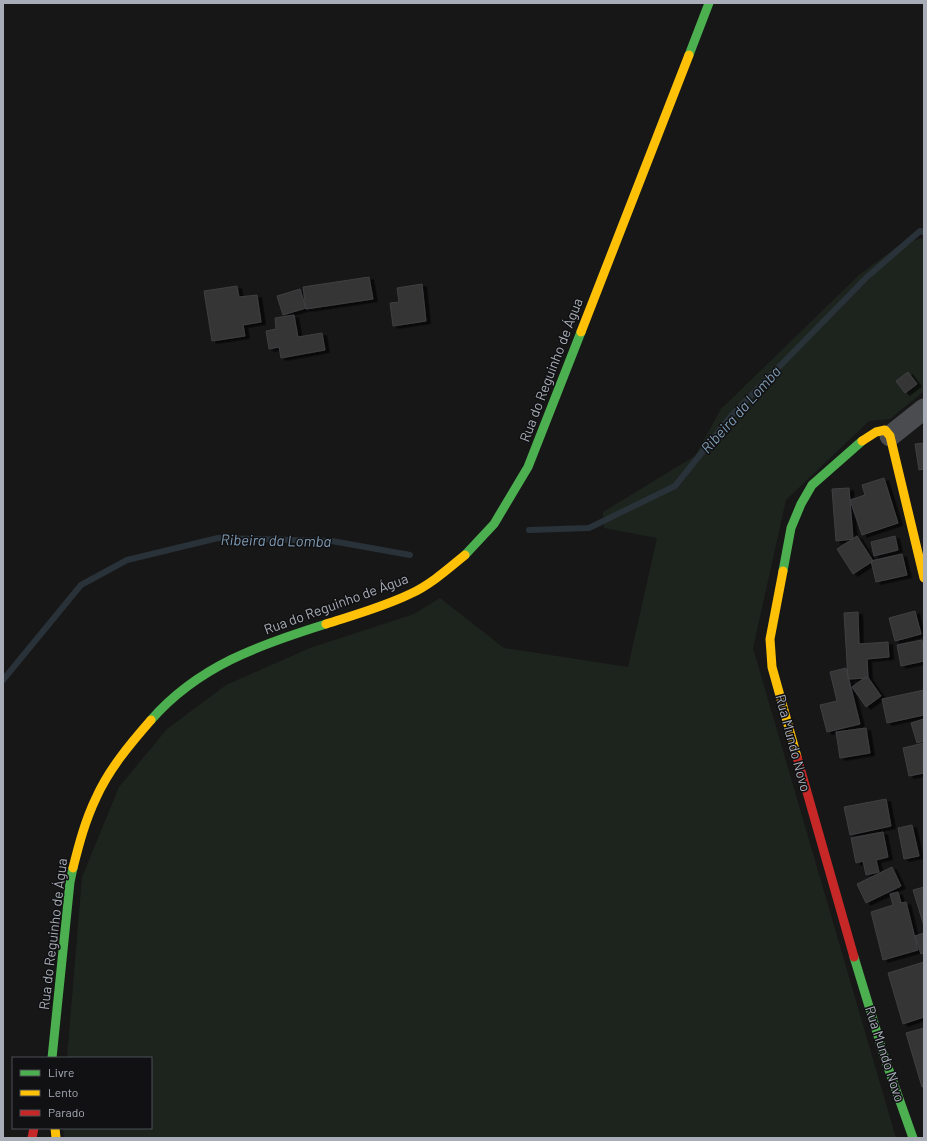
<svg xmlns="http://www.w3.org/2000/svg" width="927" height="1141" viewBox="0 0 927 1141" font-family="Barlow,sans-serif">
  <defs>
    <filter id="shadow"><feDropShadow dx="4.5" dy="2.5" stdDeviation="0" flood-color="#0009"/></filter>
  </defs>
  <rect width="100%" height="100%" fill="#171717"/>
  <!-- green -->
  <path fill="#1d241e" d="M924,238V391L890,419L869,421L786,500L753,648L896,1138H64L63,1128H151V1058H67L82,877L119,787L167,729L226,685L310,648L414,614L440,598L504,648L628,667L657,538L604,528L603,512L695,456L721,409L859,275L902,243Z"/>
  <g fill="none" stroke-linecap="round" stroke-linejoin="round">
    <!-- stream -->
    <path stroke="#2a3239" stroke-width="6" d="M529,530L589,528L675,486L732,415L867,277L920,231L924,232
      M3,680L81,585L127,560L218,538L332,541L410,555"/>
  </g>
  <!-- building -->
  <path fill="#353536" stroke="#3f4043" filter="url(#shadow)" d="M369,277L373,299L306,309L303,287Z
    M422,284L426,321L393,326L390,303L399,302L397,288Z
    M237,286L239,297L257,295L261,322L243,325L245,336L212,341L204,291Z
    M300,289L306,308L283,315L277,296Z
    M294,315L298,337L322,333L325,350L281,358L279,347L269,349L266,331L276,329L275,318Z
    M908,372L917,384L905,393L896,381Z
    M924,443V469L919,470L915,444Z
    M884,478L898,523L862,535L850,500L865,495L862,485Z
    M849,488L853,539L836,541L832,489Z
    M857,536L873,561L853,574L837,549Z
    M895,536L898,550L874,556L871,542Z
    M902,554L907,575L876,582L871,561Z
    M915,611L921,634L895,641L889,618Z
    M858,612L859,644L888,642L889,657L867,659L868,678L848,679L844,613Z
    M922,640L924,661L901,666L897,645Z
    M846,668L860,724L827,732L820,705L837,701L830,672Z
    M867,676L881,696L866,707L852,687Z
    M924,690V715L887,723L882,699Z
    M924,719V741L917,743L911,723Z
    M866,728L870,753L840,758L836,732Z
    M924,743V773L909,776L903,748Z
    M886,799L891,826L850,835L844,807Z
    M912,825L919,856L904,859L898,828Z
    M883,832L888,857L876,860L879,872L866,875L863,861L856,863L851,838Z
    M892,867L901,886L866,903L857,884Z
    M924,887V926L913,890Z
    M898,892L901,903L906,902L918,950L883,960L871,912L893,905L890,894Z
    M924,933V953L921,954L915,936Z
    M924,962V1017L903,1024L888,973Z
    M924,1028V1087H922L906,1033Z"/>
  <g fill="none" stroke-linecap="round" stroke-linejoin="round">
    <!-- street -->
    <path stroke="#4b4c50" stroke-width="21" d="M890,436L924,409"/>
    <!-- fast -->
    <path stroke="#4caf50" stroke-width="9" d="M689,55L709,3
      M465,555L494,524L528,467L581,332
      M783,571L791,528L801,504L812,485L862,441
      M151,720C198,666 259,645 326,624
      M854,957L885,1059L913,1138
      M52,1058L70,882L73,868"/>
    <!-- slow -->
    <path stroke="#ffc107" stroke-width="9" d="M581,332L689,55
      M862,441L876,432L885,430L890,436L924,578
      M783,571L770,639L772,667L797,757
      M326,624C354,615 383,607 410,594C430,585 448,569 465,555
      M73,868C79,844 85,821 96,798C109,769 130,744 151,720
      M55,1128L56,1138"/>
    <!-- jam -->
    <path stroke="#c62828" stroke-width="9" d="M797,757L854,957
      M32,1138L34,1128"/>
  </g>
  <g text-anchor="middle" stroke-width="3" stroke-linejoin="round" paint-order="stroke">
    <!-- street labels -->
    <g font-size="14" fill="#a8adb8" stroke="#111113">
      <text transform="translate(551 370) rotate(-69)" y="5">Rua do Reguinho de Água</text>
      <text transform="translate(336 604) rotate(-20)" y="5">Rua do Reguinho de Água</text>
      <text transform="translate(793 743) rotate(75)" y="5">Rua Mundo Novo</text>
      <text transform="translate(53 934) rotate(-83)" y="5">Rua do Reguinho de Água</text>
      <text transform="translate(885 1054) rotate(72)" y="5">Rua Mundo Novo</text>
    </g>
    <!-- water labels -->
    <g font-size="15" font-style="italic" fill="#7f9bb3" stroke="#111113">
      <text transform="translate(741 410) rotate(-48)" y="5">Ribeira da Lomba</text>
      <text transform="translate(276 541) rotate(1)" y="5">Ribeira da Lomba</text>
    </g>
  </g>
  <!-- border -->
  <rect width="927" height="1141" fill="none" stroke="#a8adb8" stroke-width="8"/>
  <!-- legend -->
  <rect x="12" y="1057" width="140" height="72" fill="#111113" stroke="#4d4f55"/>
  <rect x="20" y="1070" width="20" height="6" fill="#4caf50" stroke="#4d4f55"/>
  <text x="48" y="1077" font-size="12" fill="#a8adb8">Livre</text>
  <rect x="20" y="1090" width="20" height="6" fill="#ffc107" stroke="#4d4f55"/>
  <text x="48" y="1097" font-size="12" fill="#a8adb8">Lento</text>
  <rect x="20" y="1110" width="20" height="6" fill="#c62828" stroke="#4d4f55"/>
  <text x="48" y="1117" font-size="12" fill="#a8adb8">Parado</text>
</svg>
